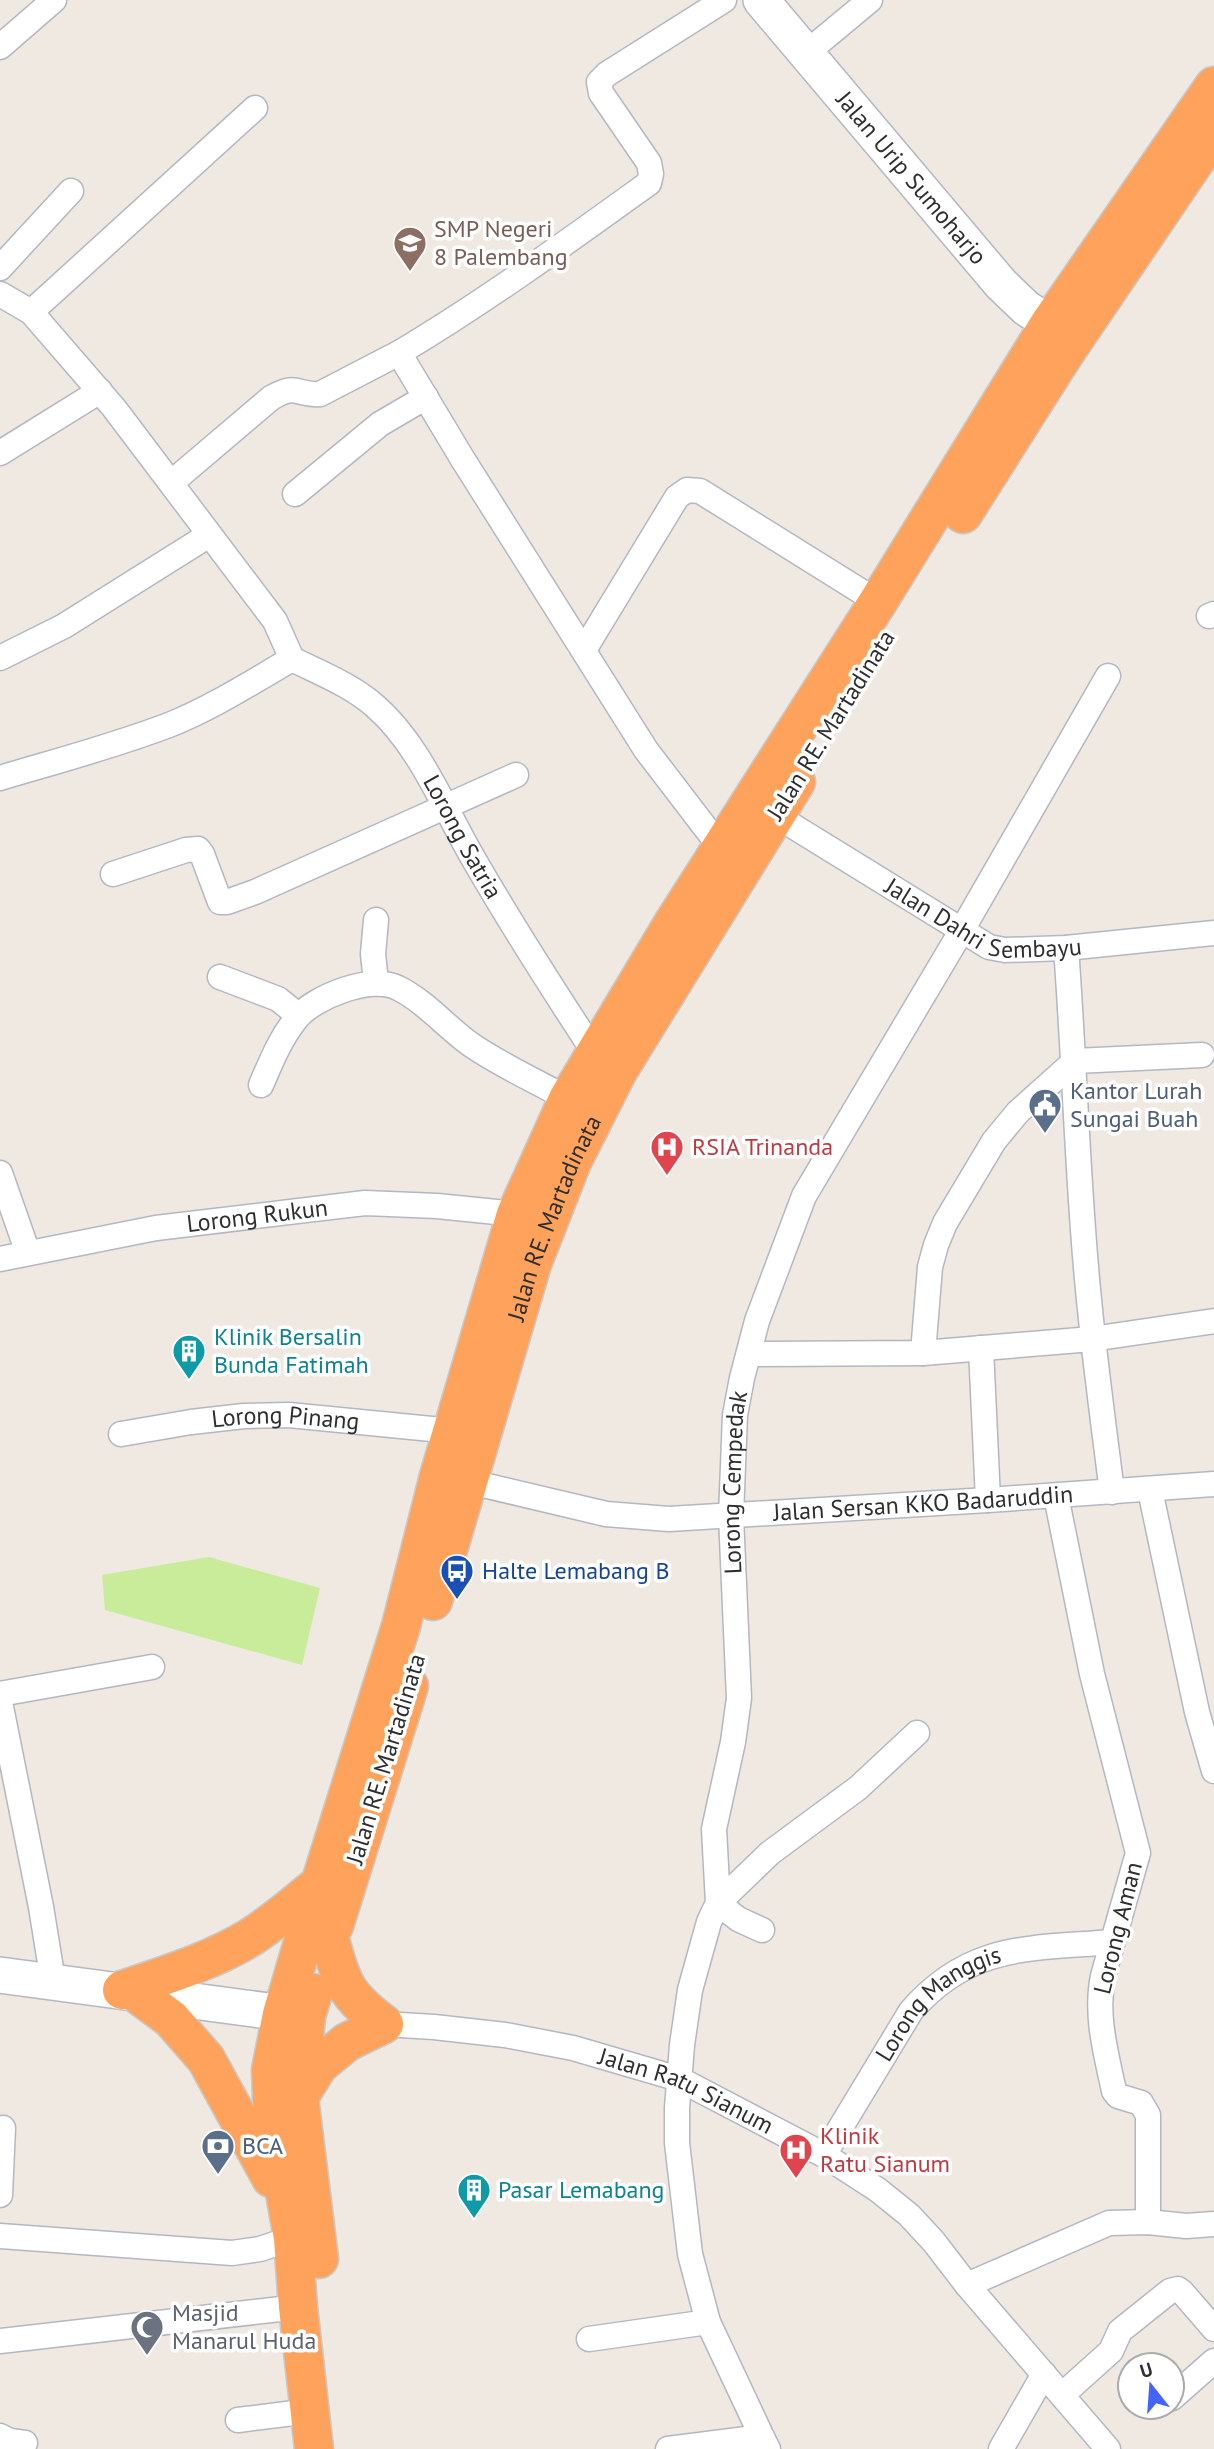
<svg xmlns="http://www.w3.org/2000/svg" width="1214" height="2449" viewBox="0 0 1214 2449" font-family="'PT Sans',sans-serif">
  <rect width="100%" height="100%" fill="#efe9e1"/>
  <!-- pitch -->
  <path fill="#c9ec9a" d="M209,1557L320,1588L302,1665L105,1610L102,1575Z"/>
  <g fill="none" stroke-linecap="round" stroke-linejoin="round">
    <defs>
      <g id="street">
        <path d="M0,47L54,0"/>
        <path d="M805,54L870,0"/>
        <path d="M0,268L71,191"/>
        <path d="M0,294L31,312L114,408L275,621L292,659"/>
        <path d="M31,312L255,108"/>
        <path d="M0,453L100,391"/>
        <path d="M171,483L271,398C299,382 295,396 320,394L399,353"/>
        <path d="M295,494L380,424L426,397"/>
        <path d="M1209,616L1214,614"/>
        <path d="M584,650L677,497L687,490L700,491L878,602"/>
        <path d="M0,658L64,626L209,535"/>
        <path id="s1" d="M292,659C320,673 351,685 375,706C419,744 444,808 473,858C511,924 552,988 594,1052"/>
        <path d="M0,778C57,761 114,746 169,725C212,708 252,682 292,659"/>
        <path id="s2" d="M775,815L989,947L1005,950L1066,948L1214,933"/>
        <path d="M721,848L646,750L462,458L399,353C486,301 567,242 649,183L651,174L649,163L601,93L599,82L607,74L724,0"/>
        <path d="M113,874L186,850L198,849L202,854L220,902H227L255,892L516,775"/>
        <path d="M1066,948C1073,1041 1076,1135 1083,1229C1089,1317 1101,1405 1112,1492"/>
        <path d="M220,977L278,999L298,1015"/>
        <path d="M376,982L373,954L376,920"/>
        <path d="M261,1085C271,1062 280,1039 296,1019C313,997 372,974 398,988C426,1002 445,1026 470,1044C500,1065 536,1081 568,1099"/>
        <path d="M0,1173L28,1253"/>
        <path id="s3" d="M0,1259L156,1228L365,1203L437,1206L516,1214"/>
        <path d="M981,1348L988,1500"/>
        <path d="M923,1353L930,1267L936,1245L945,1223L994,1141L1018,1112L1075,1061L1202,1055"/>
        <path d="M749,1354L923,1353L1092,1339L1214,1321"/>
        <path id="s4" d="M121,1434L191,1422L244,1416L289,1415L452,1431"/>
        <path id="s5" d="M454,1478L606,1514L669,1519L988,1500L1214,1484"/>
        <path d="M1150,1490L1197,1712L1214,1771"/>
        <path d="M1056,1496L1092,1674L1138,1853L1103,1976C1095,2015 1106,2053 1114,2091L1118,2096L1141,2103L1148,2115V2222"/>
        <path d="M0,1694L152,1667"/>
        <path d="M0,1702L41,1907L53,1981"/>
        <path d="M762,1930L738,1919L718,1903L770,1853L858,1788L917,1733"/>
        <path id="s6" d="M384,2024L434,2027L505,2035L573,2048L679,2079L824,2155L878,2190L909,2215L934,2242L967,2285L1108,2449"/>
        <path id="s7" d="M824,2155L911,2011C970,1943 1030,1949 1112,1942"/>
        <path d="M0,2195L3,2128"/>
        <path d="M0,2236L232,2253L260,2249L293,2238"/>
        <path d="M967,2285L1109,2223L1148,2222L1186,2226L1214,2224"/>
        <path d="M589,2339L708,2322"/>
        <path d="M0,2341L298,2307"/>
        <path d="M1062,2395L1111,2351L1120,2331L1170,2291L1178,2289L1182,2292L1214,2329"/>
        <path d="M1172,2398L1214,2361"/>
        <path d="M238,2420L310,2411"/>
        <path d="M0,2436L10,2441L25,2443"/>
        <path id="s8" d="M762,2437L708,2322L690,2254L677,2143V2108L682,2045L690,1990L709,1922L718,1903L714,1829L733,1742L739,1698L731,1516L735,1415L742,1378L757,1321L804,1196L962,930L1108,676"/>
        <path d="M668,2449L762,2437L768,2449"/>
        <path d="M1001,2449L1044,2374"/>
      </g>
      <g id="secondary">
        <path id="s9" d="M761,0L1001,284L1026,308L1073,338"/>
        <path d="M0,1975L306,2016"/>
      </g>
      <g id="highway">
        <path d="M963,514L1063,356L1214,133"/>
        <path id="s10" d="M433,1601L532,1264L572,1162L618,1071L796,782"/>
        <path d="M334,1926L409,1686"/>
        <path d="M122,1990C166,1975 212,1961 251,1937C276,1921 297,1902 320,1884"/>
        <path d="M136,1993L171,2019L206,2059L271,2178"/>
        <path d="M313,1993L306,2016L299,2097L319,2259"/>
        <path d="M299,2097L319,2065L347,2042L384,2024C347,1997 341,1983 330,1939"/>
        <path d="M314,2449L298,2307L293,2238L273,2125L271,2070L282,2014L320,1884L401,1626L439,1476L516,1214L568,1099L672,925L878,602L1050,323L1214,86"/>
      </g>
    </defs>
    <!-- street casing -->
    <use href="#street" stroke="#b4b7c1" stroke-width="27"/>
    <!-- secondary casing -->
    <use href="#secondary" stroke="#b4b7c1" stroke-width="38"/>
    <!-- highway casing -->
    <use href="#highway" stroke="#c9c9c9" stroke-width="41"/>
    <!-- street -->
    <use href="#street" stroke="#fff" stroke-width="24"/>
    <!-- secondary -->
    <use href="#secondary" stroke="#fff" stroke-width="35"/>
    <!-- highway -->
    <use href="#highway" stroke="#ffa35c" stroke-width="38"/>
  </g>
  <!-- icons -->
  <defs>
    <symbol id="school-pin" viewBox="-11 -11 22 30"><path d="M0 17L-7.5 6A9.5 9.5 0 1 1 7.5 6Z" fill="#8d6e63" stroke="#fff"/><path d="M0-5L7-2L0 1L-7-2ZM-4 1L0 2.5L4 1V4Q0 6-4 4Z" fill="#fff"/></symbol>
    <symbol id="civic-pin" viewBox="-11 -11 22 30"><path d="M0 17L-7.5 6A9.5 9.5 0 1 1 7.5 6Z" fill="#5c6f8a" stroke="#fff"/><path d="M-.6-6.5H3V-4.5H.6V-3L4-1V1h2V6H-6V1h2V-1L-.6-3ZM-1.2 2.5V6h2.4V2.5Z" fill="#fff"/></symbol>
    <symbol id="hospital-pin" viewBox="-11 -11 22 30"><path d="M0 17L-7.5 6A9.5 9.5 0 1 1 7.5 6Z" fill="#e0444e" stroke="#fff"/><path d="M-5-5h3v3.5h4V-5h3V5h-3V1.5h-4V5h-3Z" fill="#fff"/></symbol>
    <symbol id="building-pin" viewBox="-11 -11 22 30"><path d="M0 17L-7.5 6A9.5 9.5 0 1 1 7.5 6Z" fill="#0f9aa8" stroke="#fff"/><path d="M-4-6H4V6H1V3H-1V6H-4ZM-2.5-4.3h1.7v1.8h-1.7ZM.8-4.3h1.7v1.8H.8ZM-2.5-1h1.7V.8h-1.7ZM.8-1h1.7V.8H.8Z" fill="#fff"/></symbol>
    <symbol id="bus-pin" viewBox="-11 -11 22 30"><path d="M0 17L-7.5 6A9.5 9.5 0 1 1 7.5 6Z" fill="#1a4fb4" stroke="#fff"/><path d="M-5-6H5V4H4V6H2V4H-2V6H-4V4H-5ZM-3.5-4V0h7V-4ZM-3.5 1.2v1.5H-2V1.2ZM2 1.2v1.5H3.5V1.2Z" fill="#fff"/></symbol>
    <symbol id="bank-pin" viewBox="-11 -11 22 30"><path d="M0 17L-7.5 6A9.5 9.5 0 1 1 7.5 6Z" fill="#5c6f8a" stroke="#fff"/><path d="M-6-4H6V4H-6ZM0-2.3a2.3 2.3 0 1 0 0 4.6a2.3 2.3 0 1 0 0-4.6Z" fill="#fff"/></symbol>
    <symbol id="mosque-pin" viewBox="-11 -11 22 30"><path d="M0 17L-7.5 6A9.5 9.5 0 1 1 7.5 6Z" fill="#6b7280" stroke="#fff"/><path d="M3.5-4.9A6 6 0 1 0 3.5 4.9A5 5 0 1 1 3.5-4.9Z" fill="#fff"/></symbol>
  </defs>
  <g fill-rule="evenodd">
    <use href="#school-pin" x="391" y="224" width="38" height="52"/>
    <use href="#civic-pin" x="1026" y="1086" width="38" height="52"/>
    <use href="#hospital-pin" x="648" y="1128" width="38" height="52"/>
    <use href="#building-pin" x="170" y="1332" width="38" height="52"/>
    <use href="#bus-pin" x="438" y="1552" width="38" height="52"/>
    <use href="#bank-pin" x="199" y="2127" width="38" height="52"/>
    <use href="#hospital-pin" x="777" y="2131" width="38" height="52"/>
    <use href="#building-pin" x="455" y="2171" width="38" height="52"/>
    <use href="#mosque-pin" x="128" y="2308" width="38" height="52"/>
  </g>
  <g text-anchor="middle" stroke-width="7" stroke-linejoin="round" paint-order="stroke">
    <!-- street labels -->
    <g font-size="24" fill="#2e2e2e" stroke="#fff">
      <text dy="8" stroke="none"><textPath href="#s9" startOffset="233">Jalan Urip Sumoharjo</textPath></text>
      <text transform="translate(831 725) rotate(-58)" y="8">Jalan RE. Martadinata</text>
      <text dy="8" stroke="none"><textPath href="#s1" startOffset="254">Lorong Satria</textPath></text>
      <text dy="8" stroke="none"><textPath href="#s2" startOffset="238">Jalan Dahri Sembayu</textPath></text>
      <text dy="8" stroke="none"><textPath href="#s3" startOffset="261">Lorong Rukun</textPath></text>
      <text dy="8" stroke="none"><textPath href="#s10" startOffset="402">Jalan RE. Martadinata</textPath></text>
      <text dy="8" stroke="none"><textPath href="#s4" startOffset="166">Lorong Pinang</textPath></text>
      <text dy="8" stroke="none"><textPath href="#s8" startOffset="978">Lorong Cempedak</textPath></text>
      <text dy="8" stroke="none"><textPath href="#s5" startOffset="474">Jalan Sersan KKO Badaruddin</textPath></text>
      <text transform="translate(386 1759) rotate(-73)" y="8">Jalan RE. Martadinata</text>
      <text transform="translate(1118 1928) rotate(-76)" y="8">Lorong Aman</text>
      <text dy="8" stroke="none"><textPath href="#s7" startOffset="194">Lorong Manggis</textPath></text>
      <text dy="8" stroke="none"><textPath href="#s6" startOffset="312">Jalan Ratu Sianum</textPath></text>
    </g>
    <!-- education labels -->
    <g font-size="24" fill="#785e54" stroke="#fff" text-anchor="start">
      <text x="434" y="237">SMP Negeri<tspan x="434" dy="28">8 Palembang</tspan></text>
    </g>
    <!-- service labels -->
    <g font-size="24" fill="#4e5e75" stroke="#fff" text-anchor="start">
      <text x="1070" y="1099">Kantor Lurah<tspan x="1070" dy="28">Sungai Buah</tspan></text>
      <text x="242" y="2154">BCA</text>
    </g>
    <!-- health labels -->
    <g font-size="24" fill="#be3a42" stroke="#fff" text-anchor="start">
      <text x="692" y="1155">RSIA Trinanda</text>
      <text x="820" y="2144">Klinik<tspan x="820" dy="28">Ratu Sianum</tspan></text>
    </g>
    <!-- culture labels -->
    <g font-size="24" fill="#0d838f" stroke="#fff" text-anchor="start">
      <text x="214" y="1345">Klinik Bersalin<tspan x="214" dy="28">Bunda Fatimah</tspan></text>
      <text x="498" y="2198">Pasar Lemabang</text>
    </g>
    <!-- transit labels -->
    <g font-size="24" fill="#164399" stroke="#fff" text-anchor="start">
      <text x="482" y="1579">Halte Lemabang B</text>
    </g>
    <!-- worship labels -->
    <g font-size="24" fill="#5b616d" stroke="#fff" text-anchor="start">
      <text x="172" y="2321">Masjid<tspan x="172" dy="28">Manarul Huda</tspan></text>
    </g>
  </g>
  <!-- north arrow -->
  <g transform="translate(1151 2386) rotate(343)"><circle r="33" fill="#ffffff" stroke="#ababab" stroke-width="2"/>
  <path d="M0-5L12 26L0 18L-12 26Z" fill="#4264fb"/>
  <text y="-10" font-size="19" font-weight="bold" text-anchor="middle" fill="#2e2e2e">U</text>
  </g>
</svg>
